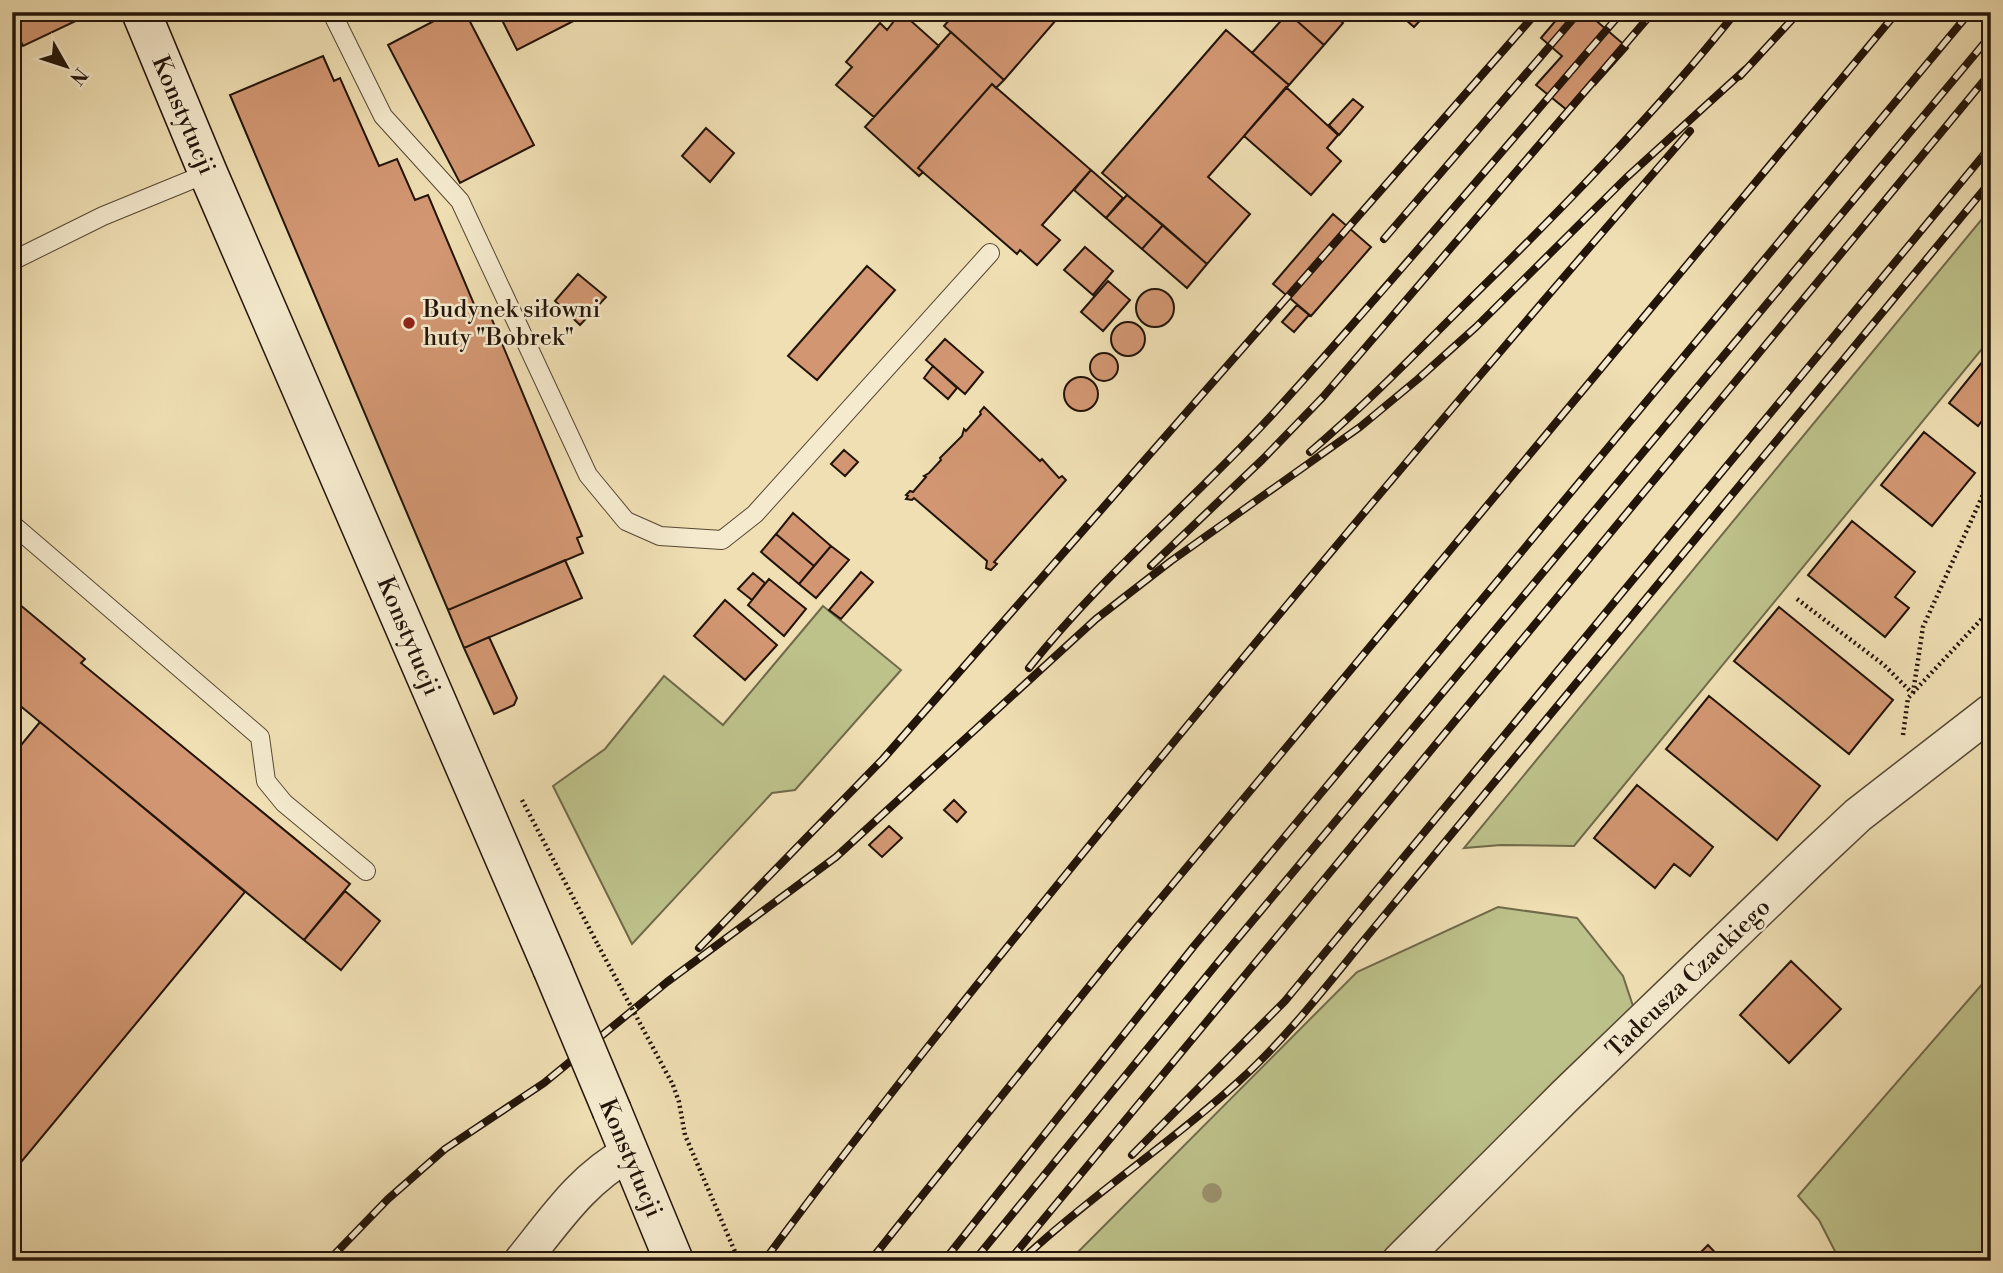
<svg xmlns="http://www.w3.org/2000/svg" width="2003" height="1273" viewBox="0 0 2003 1273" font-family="'Libre Bodoni',serif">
  <rect width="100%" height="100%" fill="#efdfb3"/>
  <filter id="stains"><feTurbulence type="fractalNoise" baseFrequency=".00286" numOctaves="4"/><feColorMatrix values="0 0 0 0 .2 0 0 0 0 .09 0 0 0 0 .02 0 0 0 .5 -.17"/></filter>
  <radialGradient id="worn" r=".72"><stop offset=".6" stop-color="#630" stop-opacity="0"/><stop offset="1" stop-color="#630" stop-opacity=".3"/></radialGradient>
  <!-- green -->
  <path fill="#bdc18a" stroke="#706a4a" stroke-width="2" d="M1991,208V338L1574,846L1501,845L1464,848Z
    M823,606L901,670L795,790L772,793L632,944L553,786L605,749L664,676L723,725Z
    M1498,907L1577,918L1623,976L1633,1006L1383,1261H1069L1357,972Z
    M1991,974V1261H1840L1819,1220L1798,1196Z"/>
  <!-- building -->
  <path fill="#d29772" stroke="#231409" stroke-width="2" d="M12,12H79L82,18L23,46L16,31L12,33Z
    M451,12H465L534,145L460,183L388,45Z
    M498,12H591L517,50Z
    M901,12L939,46L874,117L836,85L852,67L846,62L880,23L887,30Z
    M956,12H1063L1004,80L944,26Z
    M1331,12L1343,23L1324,45L1288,13Z
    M1397,12H1428L1414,27Z
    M1563,12H1586L1628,48L1595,85L1592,82L1567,110L1536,85L1562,56L1541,38Z
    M1288,13L1324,45L1289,85L1252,53Z
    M1226,30L1289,85L1208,177L1250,214L1207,264L1102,173Z
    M951,32L1004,80L996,88L992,84L918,168L923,172L919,176L865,127Z
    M323,56L334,81L340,78L379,166L397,159L415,200L428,195L476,309L486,305L582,536L577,538L583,553L448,610L230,95Z
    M992,84L1091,170L1042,225L1060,240L1037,265L1020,250L1017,254L918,168Z
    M1286,87L1338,135L1327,148L1341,161L1311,195L1244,136Z
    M1353,99L1363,107L1339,135L1329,125Z
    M706,128L734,153L710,182L682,156Z
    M1091,170L1123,198L1106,218L1074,190Z
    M1127,195L1163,225L1142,249L1106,218Z
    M1333,214L1371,247L1311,316L1273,284Z
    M1163,225L1207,264L1187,288L1142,249Z
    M1085,247L1113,271L1093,295L1064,270Z
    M867,266L895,290L817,380L788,356Z
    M578,274L606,297L580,325L555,301Z
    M1108,281L1130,300L1103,331L1081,312Z
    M1136 308a19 19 0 1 1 38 0a19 19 0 1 1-38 0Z
    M1297,305L1309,315L1294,332L1282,322Z
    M1111 339a17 17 0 1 1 34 0a17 17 0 1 1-34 0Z
    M945,339L983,372L965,394L926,360Z
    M1991,351V409L1978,426L1949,403Z
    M1090 367a14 14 0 1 1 28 0a14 14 0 1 1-28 0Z
    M933,366L957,388L948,399L924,378Z
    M1064 394a17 17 0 1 1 34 0a17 17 0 1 1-34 0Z
    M984,407L1040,461L1042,459L1059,478L1062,476L1066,480L994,562L997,564L991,570L986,568L987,561L914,498L912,500L906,499L908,496L906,495L910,491L913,492L926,477L924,476L929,473L941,460L940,458L962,436L964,429L966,431L981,414L980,412Z
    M1924,432L1975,473L1932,526L1881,485Z
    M844,450L858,462L845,476L831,464Z
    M793,513L831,546L814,566L776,534Z
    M1852,521L1915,572L1895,597L1909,608L1885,637L1808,575Z
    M776,534L814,566L799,584L761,552Z
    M831,546L849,560L816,598L799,584Z
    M565,560L582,598L464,648L448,610Z
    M861,572L873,582L841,619L829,610Z
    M753,573L765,583L752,600L738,589Z
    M769,579L806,609L784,636L748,605Z
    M725,600L777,645L745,680L694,636Z
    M19,604L85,659L81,663L350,884L304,940L12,699V612Z
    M1779,607L1893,700L1849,754L1734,661Z
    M489,637L517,698L514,705L494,714L464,648Z
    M1709,696L1820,786L1777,840L1666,749Z
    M40,722L245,892L12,1173V756Z
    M1637,785L1713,847L1690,876L1674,864L1655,888L1594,838Z
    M954,800L966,812L957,822L944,810Z
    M889,826L902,838L882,857L869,845Z
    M345,891L380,921L341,970L304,940Z
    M1791,961L1841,1009L1789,1063L1740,1015Z
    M1708,1245L1723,1261H1692Z"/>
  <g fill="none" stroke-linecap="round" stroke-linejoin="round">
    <defs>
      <path id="lane" d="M334,17L383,116L460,201L588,475L626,521L660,536L722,540L755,514L990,253
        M12,261L103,216L208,173
        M12,524L260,737L266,781L284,803L366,871"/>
      <path id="street" d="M522,1261C556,1219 581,1180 629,1153
        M1400,1261L1565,1096L1809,861L1858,815L1991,712"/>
      <path id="secondary" d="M141,12L208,173L552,968
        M612,1111L674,1261"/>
    </defs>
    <!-- lane casing -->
    <use href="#lane" stroke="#564734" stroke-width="20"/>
    <!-- street casing -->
    <use href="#street" stroke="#564734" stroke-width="38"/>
    <!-- secondary casing -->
    <use href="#secondary" stroke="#231409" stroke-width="41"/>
    <!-- path -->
    <path stroke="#231409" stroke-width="4.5" stroke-dasharray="2 3.5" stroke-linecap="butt" d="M1797,599L1884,665L1912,693
      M1913,693L1923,627L1991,477
      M1903,735L1908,698L1991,609
      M522,800L598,945
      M673,1085L679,1102L685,1135L739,1261"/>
    <!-- lane -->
    <use href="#lane" stroke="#f5eace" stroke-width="18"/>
    <!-- street -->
    <use href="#street" stroke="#f5eace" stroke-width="35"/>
    <!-- secondary -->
    <use href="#secondary" stroke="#f5eace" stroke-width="38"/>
    <defs>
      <path id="rail" d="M1740,76L1799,12
        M1384,239L1579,12
        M1310,452C1364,406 1414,355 1464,305C1559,212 1653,116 1736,12
        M1151,566L1262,460L1323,397L1653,12
        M1029,668C1101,576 1192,502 1271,416C1391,284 1505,147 1622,12
        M699,948L883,759L1537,12
        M1132,1155L1285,1001L1991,146
        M1027,1255C1094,1193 1171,1143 1238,1082C1287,1038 1327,985 1369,934L1991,181
        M328,1261L388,1199L445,1149L544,1083L667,982L836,857L1096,619L1171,561L1360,427L1418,379L1476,327L1626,178L1746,69
        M764,1261C885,1097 1013,939 1141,782C1321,562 1504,345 1690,131
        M870,1261L1118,950L1897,12
        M944,1261L1194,946L1970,12
        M974,1261L1219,961L1991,35
        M1009,1261L1991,72"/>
    </defs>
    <!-- rail casing -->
    <use href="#rail" stroke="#231409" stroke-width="8"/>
    <!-- rail -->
    <use href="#rail" stroke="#f5eace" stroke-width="5" stroke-dasharray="16" stroke-linecap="butt"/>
    <defs>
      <path id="secondary-bridge" d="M552,968L612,1111"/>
    </defs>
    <!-- secondary-bridge casing -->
    <use href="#secondary-bridge" stroke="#231409" stroke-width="41" stroke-linecap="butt"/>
    <!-- path-bridge -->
    <path stroke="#231409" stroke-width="4.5" stroke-dasharray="2 3.5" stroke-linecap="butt" d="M598,945L673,1085"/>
    <!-- secondary-bridge -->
    <use href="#secondary-bridge" stroke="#f5eace" stroke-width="38"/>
  </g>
  <!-- trees -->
  <circle fill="#9c916e" cx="1212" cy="1193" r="10"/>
  <!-- markers -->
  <circle fill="#8f2418" stroke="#f5eace" stroke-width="2.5" cx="409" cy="323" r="7"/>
  <g text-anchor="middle" stroke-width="5" stroke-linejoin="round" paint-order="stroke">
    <!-- street labels -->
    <g font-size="24" fill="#231409" stroke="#f5eace">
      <text transform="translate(184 115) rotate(67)" y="8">Konstytucji</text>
      <text transform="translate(409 636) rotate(67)" y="8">Konstytucji</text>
      <text transform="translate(1688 978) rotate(-44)" y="8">Tadeusza Czackiego</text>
      <text transform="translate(631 1158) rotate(67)" y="8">Konstytucji</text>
    </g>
    <!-- poi labels -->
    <g font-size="24" fill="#231409" stroke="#f5eace" text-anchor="start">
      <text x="423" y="317">Budynek siłowni<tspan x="423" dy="28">huty "Bobrek"</tspan></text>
    </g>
  </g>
  <!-- margin -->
  <rect width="2003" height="1273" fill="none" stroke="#efdfb3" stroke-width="42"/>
  <rect x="14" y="14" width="1975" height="1245" fill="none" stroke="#231409" stroke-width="3.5"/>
  <rect x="21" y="21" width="1961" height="1231" fill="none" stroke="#231409" stroke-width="2"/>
  <!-- north arrow -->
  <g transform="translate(66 66) rotate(129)" stroke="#f5eace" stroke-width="5" paint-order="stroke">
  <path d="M0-5L12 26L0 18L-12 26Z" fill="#231409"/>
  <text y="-10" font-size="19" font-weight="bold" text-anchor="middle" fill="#231409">N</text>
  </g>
  <rect width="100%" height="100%" filter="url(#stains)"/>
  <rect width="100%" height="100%" fill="url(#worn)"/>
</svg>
